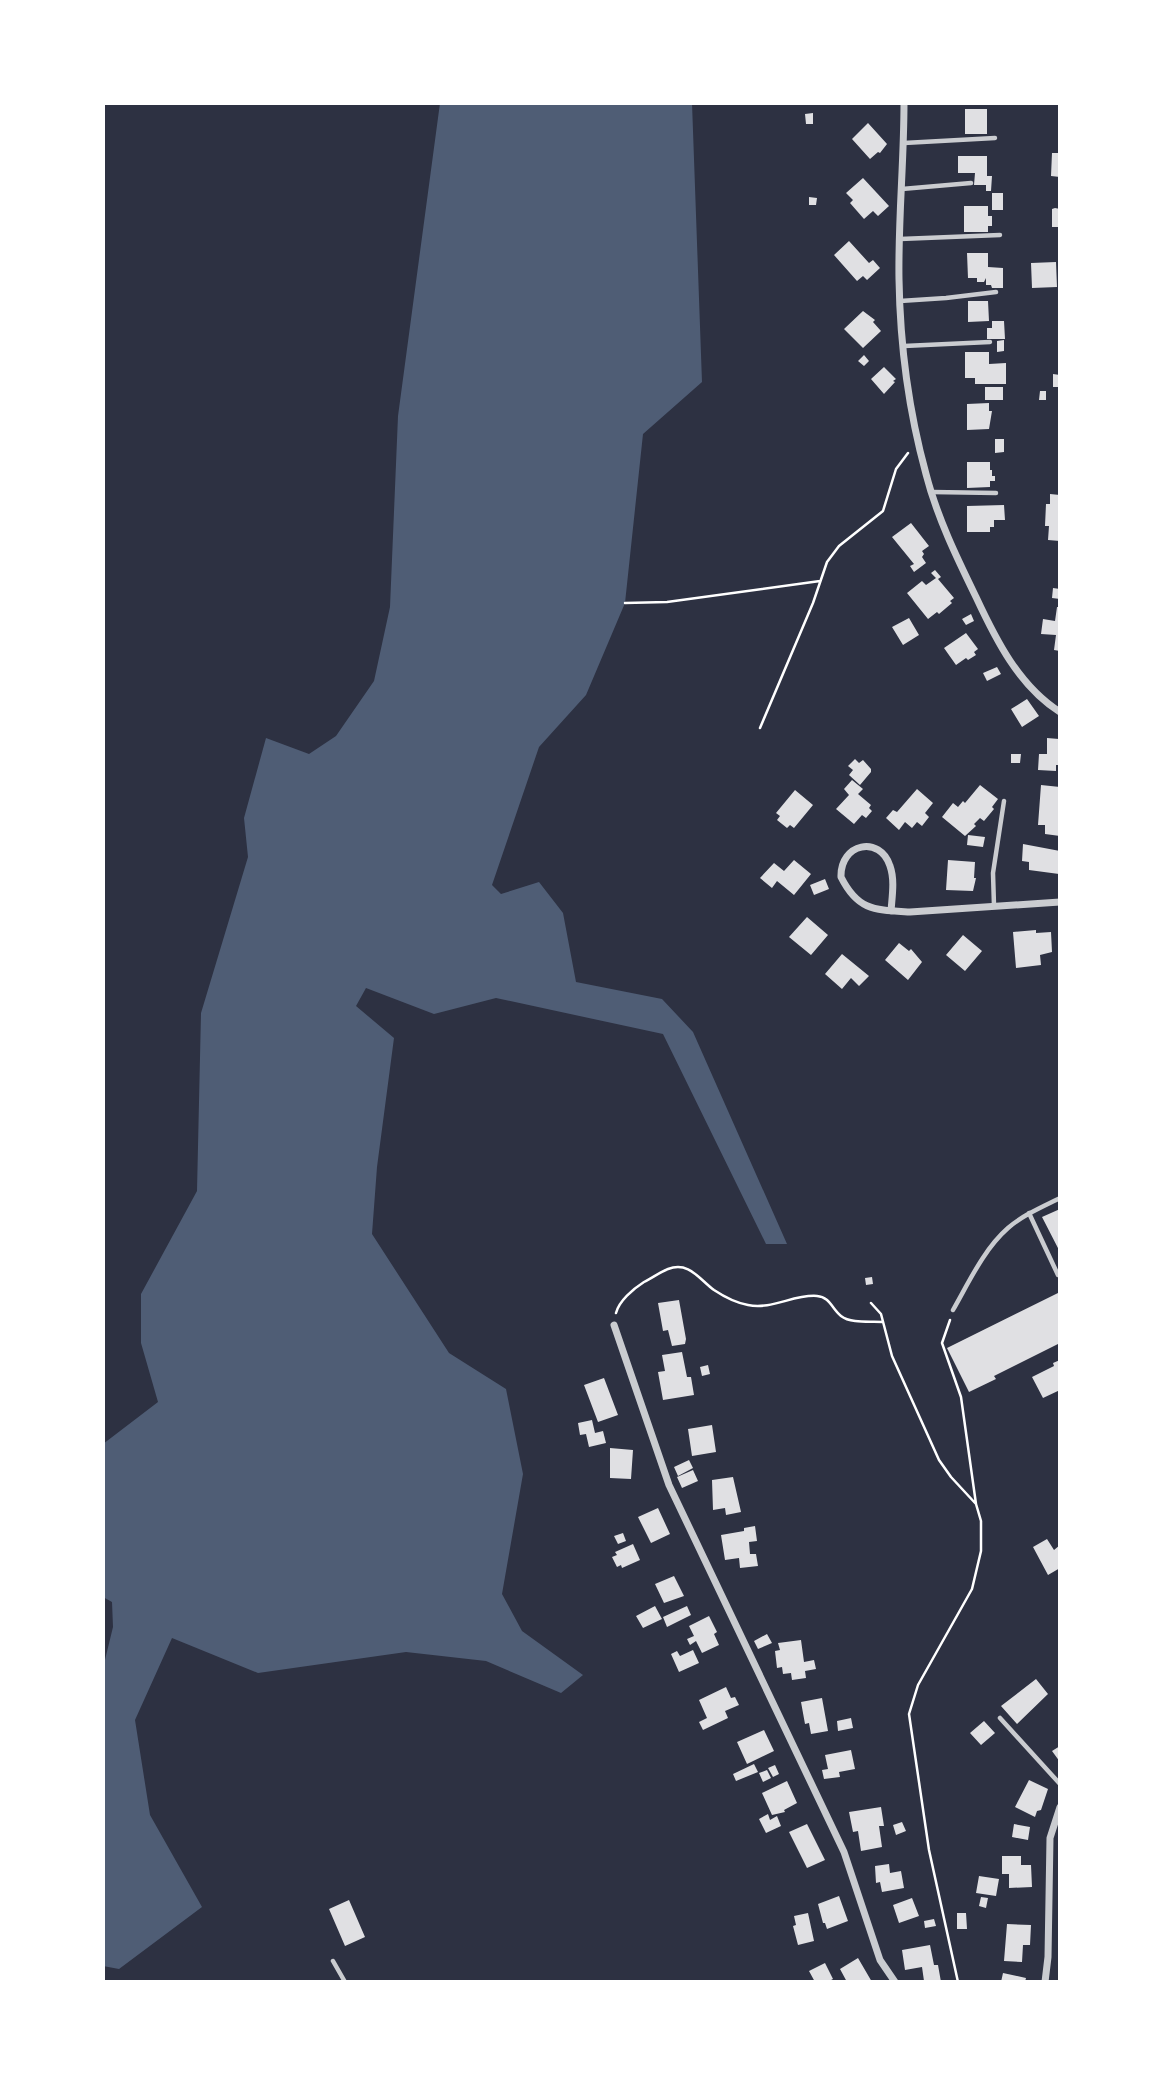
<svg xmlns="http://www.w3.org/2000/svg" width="1163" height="2085" viewBox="0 0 1163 2085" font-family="Literata,serif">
  <rect width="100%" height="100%" fill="#2d3142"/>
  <!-- water -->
  <path fill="#4f5d75" d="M440,103H692L702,382L643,434L625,603L586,695L539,747L492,885L501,894L539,882L563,913L576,982L662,999L693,1032L787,1244H766L663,1034L496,998L434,1014L366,988L356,1006L394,1038L377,1167L372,1234L449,1353L506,1389L523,1474L502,1594L522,1631L583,1675L561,1693L486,1661L406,1652L258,1673L172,1638L135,1720L150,1815L202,1907L119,1969L103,1966V1668L113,1627L112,1602L103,1597V1444L158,1402L141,1343V1294L197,1191L201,1013L248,857L244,818L266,738L309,754L336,736L374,681L390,607L398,416Z"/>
  <!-- building -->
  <path fill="#e0e0e3" d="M965,109H987V134H965Z
    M813,113V124H806L805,114Z
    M868,123L887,144L880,153L878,152L870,159L852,139Z
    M1052,153H1060V177L1051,176Z
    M958,156H987V176H992L991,191H986V185H974L975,173H958Z
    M863,178L889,206L878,216L873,211L864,219L850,203L853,200L846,193Z
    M992,193H1003V210H992Z
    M809,197L817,198L816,205H809Z
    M964,206H988V216H992V226H988V232H964Z
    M1055,208L1060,209V227H1052V209Z
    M849,241L869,263L873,260L880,268L867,280L863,276L857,281L834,255Z
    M967,253H988V267L1003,268V288H992L991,285H986V278L984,282H977V278H968Z
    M1056,262L1057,287L1032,288L1031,263Z
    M968,301H988L989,321L968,322Z
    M863,311L875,320L873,322L881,331L863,348L844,329Z
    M992,321H1004L1005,339H987V328H992Z
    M1004,340V351L997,352V341Z
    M965,352H989V364L1006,363V384H975V378H965Z
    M864,355L869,361L864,366L858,361Z
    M884,367L896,379L893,381L895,382L884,394L871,379Z
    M1053,374L1060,375V387H1053Z
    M985,387H1003V400H985Z
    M1040,391H1046V400H1039Z
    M989,403V411H992L989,429L967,430V404Z
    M995,439H1004V452L995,453Z
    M967,462H990V470H992V476H995V481H990V487L967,488Z
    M1050,494L1060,495V541L1048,540L1049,526H1045L1046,504H1050Z
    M1004,505L1005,520H994V527H990V532H967V506Z
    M911,523L929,546L922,551L924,554L922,557L926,563L914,572L910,566L914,564L892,537Z
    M935,570L941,577L938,579L954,598L950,601L952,603L939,614L937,612L928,619L907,593L922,581L926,585L936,578L931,573Z
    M1053,588L1060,589V599L1052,598Z
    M1057,607H1060V651L1054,650L1056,635L1041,634L1043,619L1055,621Z
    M971,614L974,621L966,625L962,619Z
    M909,618L919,635L903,645L892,627Z
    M966,633L978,649L974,652L976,655L968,660L966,658L956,665L944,648Z
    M997,667L1001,674L987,681L983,673Z
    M1027,699L1039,716L1022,727L1011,709Z
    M1047,738L1059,739L1060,765H1056V771L1038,770L1039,754H1047Z
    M1011,754H1021L1020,763H1011Z
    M855,759L859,763L863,760L871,769V772L860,785L849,775L853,770L848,766Z
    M852,780L863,789L858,794L871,805L869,808L872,811L866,818L862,815L854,824L836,809L849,795L844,789Z
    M980,785L998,799L992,807L994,809L984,821L980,818L974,824L976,826L965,836L942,817L953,803L958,807L963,801L965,803Z
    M1041,785L1060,787V836L1045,834V825H1038Z
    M917,789L933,803L925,813L929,817L922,826L917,822L912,828L905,822L899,830L886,818L893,810L897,812Z
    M795,790L813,805L794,828L790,825L787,828L777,820L780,816L776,813Z
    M968,835L985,837L983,847L967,845Z
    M1023,844L1060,851L1059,874L1029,870V862L1022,861Z
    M794,860L811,874L794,895L777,881L772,888L760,878L774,863L784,871Z
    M948,860L975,862L974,878H976L973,891L946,890Z
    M825,879L829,889L814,895L810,885Z
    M807,917L828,935L811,955L789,937Z
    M1036,930V933L1051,932L1052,952L1040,955L1041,965L1016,968L1013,932Z
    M963,935L982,951L965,971L946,955Z
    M899,943L909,951L911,949L922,962L908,980L885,960Z
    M842,954L869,976L859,986L851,978L842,989L825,974Z
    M1060,1209V1252L1042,1217Z
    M872,1277L873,1284L866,1285L865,1278Z
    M1060,1292V1343L994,1376L996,1379L969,1392L947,1348Z
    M679,1300L686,1339L685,1344L672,1346L668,1330L663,1331L658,1303Z
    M682,1352L687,1377H691L694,1395L663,1400L658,1372L665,1371L662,1355Z
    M1060,1360V1390L1043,1398L1032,1377L1054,1366L1053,1363Z
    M708,1365L710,1374L702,1376L700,1367Z
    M604,1378L618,1415L598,1422L584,1385Z
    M592,1420L595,1433L603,1431L606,1443L589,1447L586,1434L580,1435L578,1423Z
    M712,1425L716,1452L692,1456L688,1429Z
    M610,1448L633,1450L631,1479L610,1478Z
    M689,1460L693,1468L678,1476L674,1467Z
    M693,1470L698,1481L682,1488L677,1477Z
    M733,1477L741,1512L726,1515L725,1508L713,1510L712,1480Z
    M658,1508L670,1534L651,1543L638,1517Z
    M755,1526L757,1541L749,1542L750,1554H756L758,1566L740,1568L739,1558L725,1560L721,1535L744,1531V1528Z
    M623,1533L626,1541L618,1544L614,1536Z
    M1047,1539L1054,1550L1060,1545V1568L1048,1575L1033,1547Z
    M633,1544L640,1560L622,1568L621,1565L617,1567L612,1557L617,1555L615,1552Z
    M674,1576L684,1596L664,1603L655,1584Z
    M655,1606L662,1619L643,1628L636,1616Z
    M687,1606L691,1615L667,1627L663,1617Z
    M709,1616L717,1632L714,1634L719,1645L702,1653L696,1641L690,1645L687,1639L694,1636L689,1626Z
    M767,1634L772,1643L758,1649L754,1641Z
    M801,1640L804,1662L814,1660L816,1669L805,1671L806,1678L792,1680L791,1673L783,1674L782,1667L777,1668L775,1651L780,1650L778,1643Z
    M693,1650L699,1663L679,1672L671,1654L677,1651L680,1656Z
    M1036,1679L1048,1694L1017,1724L1001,1706Z
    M726,1687L731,1698L735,1697L739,1705L725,1711L728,1718L703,1730L699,1722L707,1718L699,1700Z
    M822,1698L828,1731L811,1734L809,1723L805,1724L801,1702Z
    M851,1718L853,1728L838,1731L837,1721Z
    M984,1721L995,1733L981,1745L970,1733Z
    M764,1730L774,1751L747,1764L737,1742Z
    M1060,1746V1762L1052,1751Z
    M851,1750L855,1769L839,1772L840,1777L824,1779L822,1770L828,1769L825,1755Z
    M754,1764L758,1772L736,1781L733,1774Z
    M775,1765L779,1774L773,1777L768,1768Z
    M767,1770L771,1778L763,1782L759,1773Z
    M1029,1780L1048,1789L1041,1810L1037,1811L1035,1817L1015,1807Z
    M787,1781L797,1803L784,1810L785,1812L772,1815L762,1793Z
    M881,1807L884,1826H879L882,1847L861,1851L858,1831L853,1832L849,1812Z
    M768,1814L770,1820L777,1816L781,1826L766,1833L759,1819Z
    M902,1822L906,1831L896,1835L893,1825Z
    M807,1824L825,1860L807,1868L789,1832Z
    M1014,1824L1030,1827L1028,1840L1012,1837Z
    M1002,1856H1021V1865H1031L1032,1887L1009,1888V1874H1002Z
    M889,1864L890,1873L901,1871L904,1888L882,1892L880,1882L876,1883L875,1866Z
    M979,1876L999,1879L996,1896L976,1893Z
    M839,1896L848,1921L827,1929L825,1923H823L818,1904Z
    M981,1897L988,1898L986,1908L979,1906Z
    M912,1898L919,1916L899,1923L893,1905Z
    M349,1900L365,1937L345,1946L329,1909Z
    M808,1913L814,1941L798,1945L793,1926L796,1925L794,1916Z
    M957,1913H966L967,1929H957Z
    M934,1919L936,1926L925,1928L924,1921Z
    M1007,1924L1031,1925L1030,1945H1023L1022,1962L1004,1961Z
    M930,1945L934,1965H938L941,1982L924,1981L922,1967L905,1970L902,1950Z
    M858,1958L872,1982H847L840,1969Z
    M825,1963L833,1979L827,1982H815L809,1971Z
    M1003,1973L1026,1978L1025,1982H1001Z"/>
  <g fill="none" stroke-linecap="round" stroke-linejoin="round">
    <!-- path -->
    <path stroke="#fff" stroke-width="2.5" d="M625,603L667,602L820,581
      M760,728L813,603L827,562L839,546L883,511L896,469L908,453
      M871,1303L881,1314L892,1356L939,1460L951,1477L976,1504L981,1521V1551L972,1589L918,1685L909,1714L929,1850L958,1982
      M616,1313C619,1301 633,1289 644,1282C652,1278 660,1272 668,1269C689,1261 699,1279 714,1290C723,1296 737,1303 748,1305C772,1310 794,1294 817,1296C830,1297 832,1309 841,1316C851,1324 871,1321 883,1322
      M950,1320L942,1343L961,1397L976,1504"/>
    <!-- service -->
    <path stroke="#caccd0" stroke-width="4.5" d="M904,143L995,138
      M902,189L971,183
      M900,239L1000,235
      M900,301L946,298L996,292
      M904,346L990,342
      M932,492L996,493
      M994,906L993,873L1004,801
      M1029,1213L1058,1275
      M953,1310C969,1282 984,1249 1008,1228C1023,1215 1042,1207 1060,1198
      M1000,1718L1060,1784
      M333,1961L345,1982"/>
    <!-- minor -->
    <path stroke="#caccd0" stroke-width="7" d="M904,103C904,162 898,221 899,279C900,343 909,412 926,474C937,517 957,558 976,597C996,640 1019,686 1060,712
      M891,911C892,897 895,880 890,866C880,835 840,843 841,877C858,911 875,910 910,912L1060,902
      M614,1325L669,1485L844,1852L880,1960L895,1982
      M1045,1982L1048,1957L1050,1838L1060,1807"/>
  </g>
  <!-- border -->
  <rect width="1163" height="2085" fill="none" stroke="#ffffff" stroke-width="210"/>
</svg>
